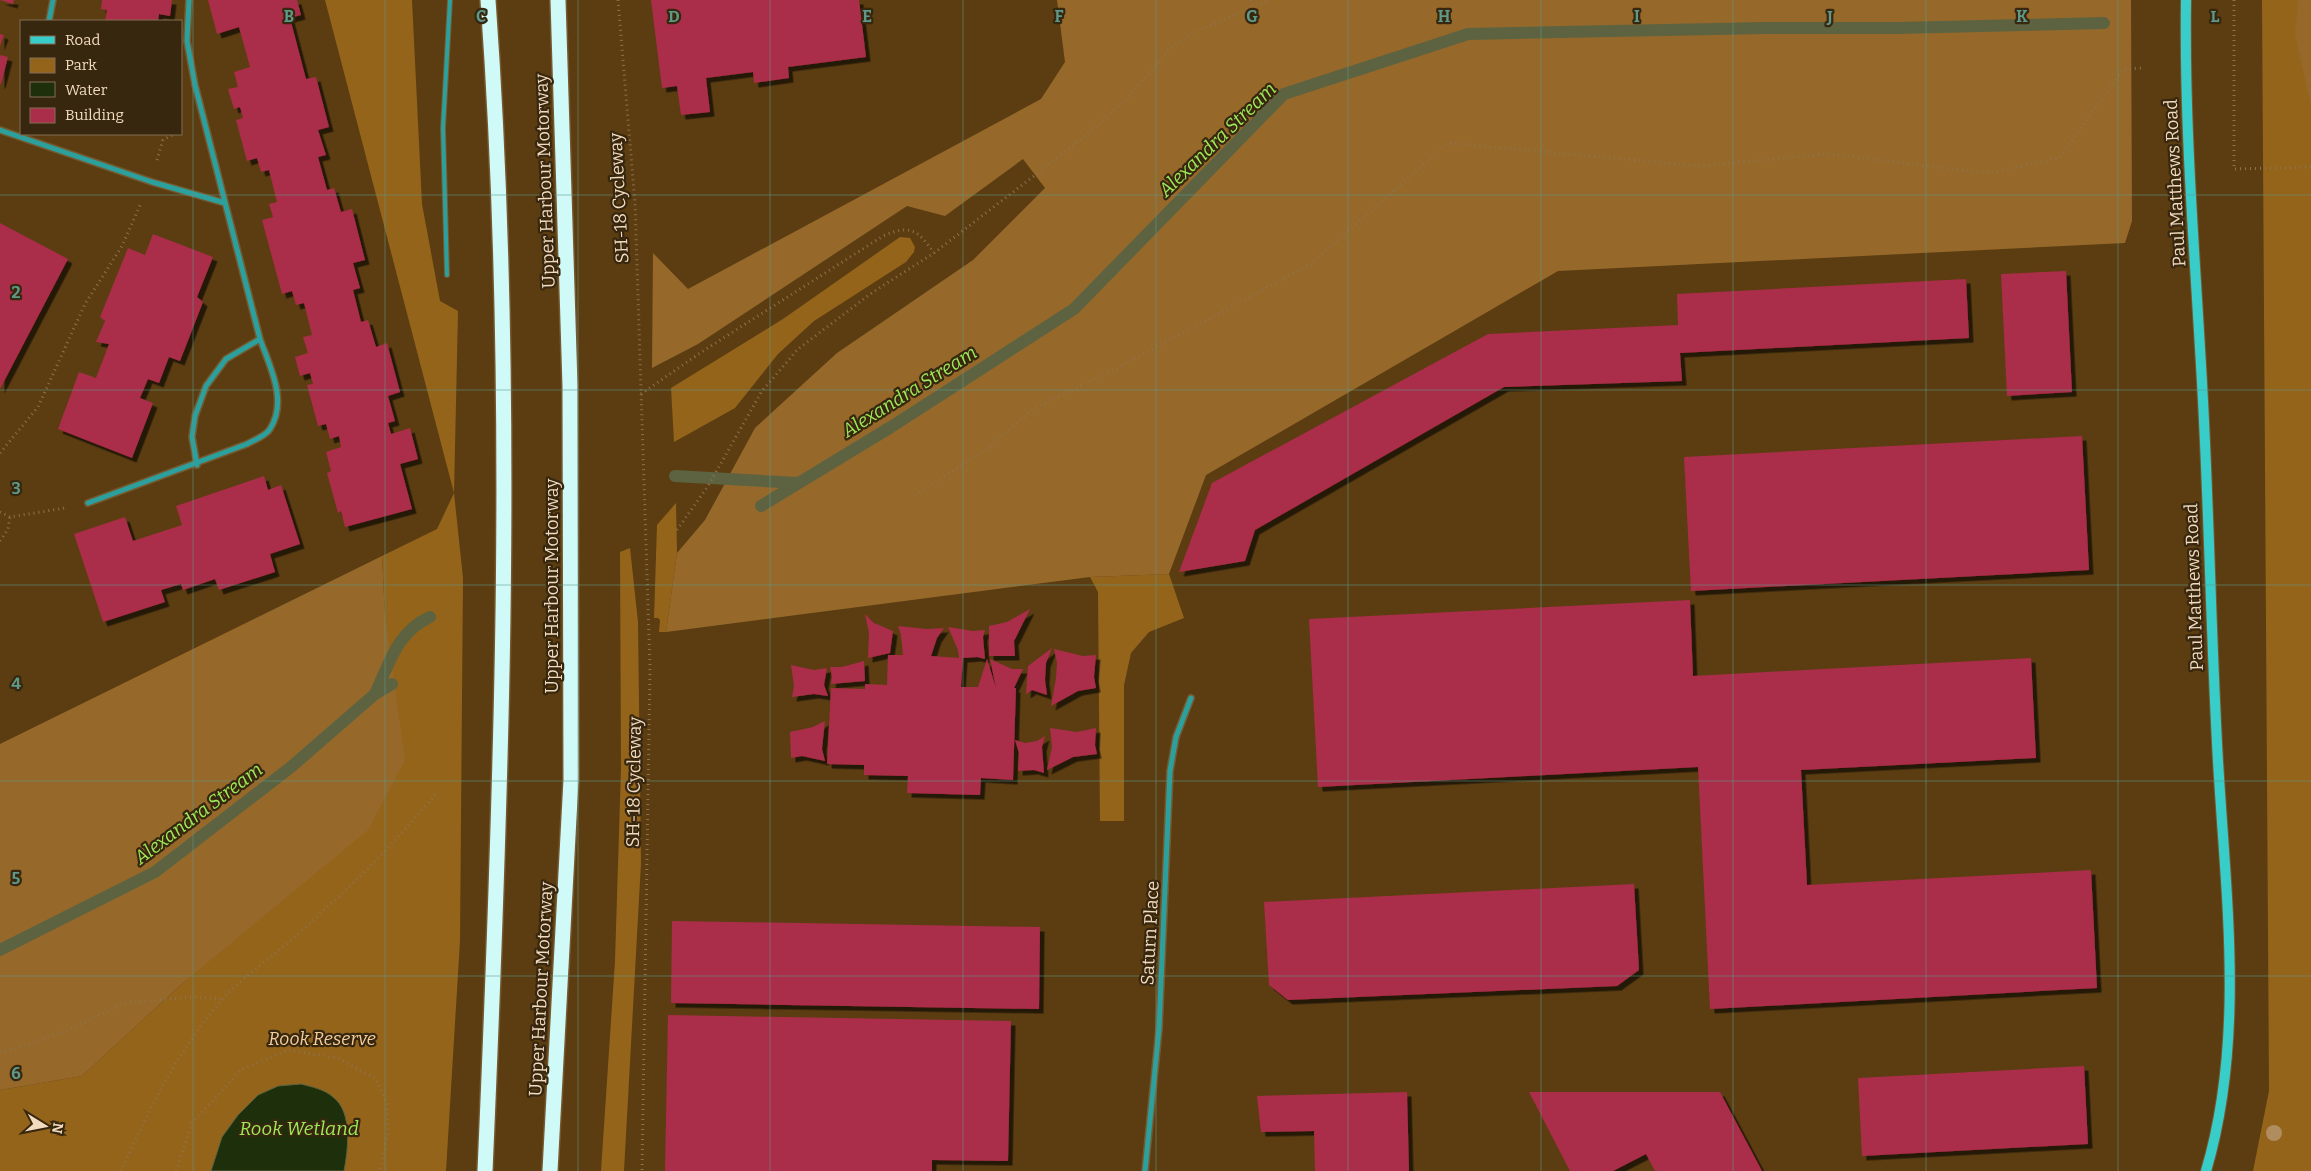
<svg xmlns="http://www.w3.org/2000/svg" width="2311" height="1171" viewBox="0 0 2311 1171" font-family="Bitter,serif">
  <defs>
    <filter id="shadow"><feDropShadow dx="4.5" dy="4.5" stdDeviation="0" flood-color="#0009"/></filter>
  </defs>
  <rect width="100%" height="100%" fill="#5b3d11"/>
  <!-- green -->
  <path fill="#94641b" d="M325,0H412L422,204L440,301L458,311L454,493L463,578L460,941L446,1171H0V1090L82,1076L185,981L385,616L382,556L437,529L454,493Z
    M2262,0H2311V1171H2253L2269,1091Z
    M900,237L910,238L915,247L914,252L906,262L814,321L778,354L735,408L674,442L671,388L783,319Z
    M676,503L677,553L666,632H659L660,620L658,618H654L657,525Z
    M630,548L638,622L641,863L624,1171H601L615,961L621,769L620,552Z
    M1169,574L1184,618L1149,632L1131,653L1124,685V821H1100L1098,592L1090,577Z"/>
  <!-- forest -->
  <path fill="#96692b" d="M1057,0H2131L2132,221L2125,243L1558,271L1206,475L1169,574L1090,577L666,632L677,553L705,520L755,428L837,353L973,260L1045,188L1023,159L945,216L907,206L698,344L652,368L653,253L688,289L1041,99L1065,62Z
    M2298,0H2311V106L2295,34Z
    M382,556L385,616L405,760L368,830L185,981L82,1076L0,1090V744Z"/>
  <!-- water -->
  <path fill="#1d300b" stroke="#5d6341" d="M301,1084C312,1087 324,1089 333,1097C353,1112 348,1150 344,1171H211L222,1137L238,1115L258,1095L278,1086Z"/>
  <g fill="none" stroke-linecap="round" stroke-linejoin="round">
    <!-- stream -->
    <path stroke="#5d6341" stroke-width="12" d="M675,476L798,483
      M761,506L891,427L1074,309L1284,94L1468,34L1766,28H1897L2104,23
      M375,694C390,662 397,632 430,617
      M0,950L155,872L291,767L375,694L392,684"/>
  </g>
  <!-- building -->
  <path fill="#aa2d49" filter="url(#shadow)" d="M0,0H14L13,4Z
    M102,0H172L170,16L159,14L158,21H105L107,10L101,9Z
    M208,0H297L301,15L290,18L306,79L316,77L329,127L318,130L326,155L318,157L327,190L334,188L341,212L352,209L365,260L353,263L360,288L353,290L361,322L368,320L376,347L387,343L400,392L388,396L395,421L388,423L391,434L410,428L418,459L400,464L412,509L345,527L341,511L338,513L327,473L331,471L326,452L341,447L339,436L330,439L326,424L318,426L307,385L313,384L310,373L300,376L295,357L308,353L303,337L312,335L304,303L296,305L292,291L282,294L262,220L273,217L269,204L277,202L269,170L261,172L257,158L247,161L236,120L243,118L240,107L234,109L228,89L238,87L234,72L250,67L239,27L217,34Z
    M651,0H859L866,57L788,67L789,78L754,83L753,72L706,78L710,112L681,115L677,86L662,88Z
    M0,34L4,35L0,46Z
    M0,55L8,57L1,84H0Z
    M0,223L68,259L0,389Z
    M153,234L213,257L197,297L203,302L180,361L169,357L159,383L148,379L140,398L153,403L132,458L58,429L79,372L96,378L109,344L96,342L105,321L100,317L128,248L145,255Z
    M2066,271L2072,392L2007,396L2001,274Z
    M1966,279L1969,338L1680,353L1682,381L1504,387L1255,530L1245,561L1179,572L1212,483L1488,334L1678,325L1677,294Z
    M2082,436L2089,570L1691,591L1684,457Z
    M264,476L268,490L281,485L300,544L270,554L275,572L219,590L215,579L183,590L181,584L161,590L165,602L103,622L74,534L125,517L133,541L182,525L176,506Z
    M1690,600L1693,676L2031,658L2036,758L1801,770L1807,885L2091,870L2097,988L1710,1009L1698,767L1318,787L1309,619Z
    M1030,609L1014,641L1015,656H989V626L1007,622Z
    M865,614L874,623L893,631L890,653L868,658L869,633Z
    M898,626L927,629L944,628L937,638L931,656L959,658L958,650L948,627L973,631L985,630L983,637L985,659L977,657L963,658L961,687H978L987,659L996,688L990,659L1012,669H1023L1014,688H1016L1013,780L981,778L980,795L907,793L908,776L864,775V765L827,764L831,688L865,689V684L887,685L888,655H903L901,635Z
    M1052,648L1046,663L1045,680L1047,695L1032,690L1026,694L1028,666Z
    M1054,649L1083,656L1096,655L1094,677L1096,688L1078,691L1051,706L1056,678L1057,663Z
    M864,661L865,681L831,684L832,677L830,667H842Z
    M791,665L814,670L827,668L824,685L828,696L814,694L792,697L794,686Z
    M825,721L822,749L825,761L802,756L791,758L790,732L813,727Z
    M1050,728L1077,732L1096,728L1095,745L1097,754L1073,757L1047,770L1052,747Z
    M1045,736L1042,747L1044,773L1034,770L1018,771L1019,753L1015,740L1025,743L1037,741Z
    M1634,884L1639,970L1617,986L1288,1000L1269,985L1264,902Z
    M672,921L1040,927L1039,1009L671,1003Z
    M668,1015L1011,1021L1008,1161L932,1160V1171H665Z
    M2084,1066L2088,1144L1862,1156L1858,1078Z
    M1407,1092L1409,1171H1315L1314,1131L1261,1132L1257,1096Z
    M1529,1092H1720L1762,1171H1655L1646,1154L1613,1171H1570Z"/>
  <g fill="none" stroke-linecap="round" stroke-linejoin="round">
    <defs>
      <path id="service" d="M447,275L443,128L450,0"/>
      <path id="minor" d="M49,21L53,0
        M0,130L152,182L225,203
        M197,465L192,437L195,416L206,386L226,359L260,339
        M88,503L247,444C254,440 266,436 270,429C288,401 270,367 260,339L195,85L187,41L189,0
        M1145,1171L1159,1029L1170,771L1176,737L1191,698"/>
      <path id="secondary" d="M2186,0C2184,134 2196,267 2203,401C2209,515 2211,629 2217,743C2224,884 2247,1033 2206,1171"/>
      <path id="motorway" d="M485,1171C502,781 516,389 488,0
        M550,1171L571,780L570,386L558,0"/>
    </defs>
    <!-- service casing -->
    <use href="#service" stroke="#765930" stroke-width="6"/>
    <!-- minor casing -->
    <use href="#minor" stroke="#765930" stroke-width="8"/>
    <!-- secondary casing -->
    <use href="#secondary" stroke="#765930" stroke-width="12"/>
    <!-- motorway casing -->
    <use href="#motorway" stroke="#765930" stroke-width="18"/>
    <!-- path -->
    <path stroke="#8e724b" stroke-width="3" stroke-dasharray="1 4" stroke-linecap="butt" d="M618,0L635,203L650,668L642,1171
      M1251,0L1253,8
      M2234,0V169L2311,167
      M157,160L163,140L174,134
      M641,394L700,353L883,236C910,224 918,230 934,253
      M0,453L38,407L85,304L122,246L141,203
      M915,496L988,448L1033,409L1117,368L1311,264L1448,143L1699,166L1827,154L1987,173L2059,158L2123,69L2143,68
      M0,512L10,517L65,508
      M677,530L708,486L762,391L798,349L873,292L934,253L1078,142L1125,101L1170,49L1190,34L1269,0
      M0,541L8,529L10,517
      M0,1052L24,1046L78,1026L124,1003L191,997L222,999
      M121,1171C149,1110 178,1049 223,999C235,985 248,975 262,964C284,947 305,928 325,909C366,873 402,833 438,792
      M176,1171L192,1123L242,1069L289,1050L338,1058L376,1079L387,1103L388,1134L380,1171"/>
    <!-- service -->
    <use href="#service" stroke="#2ba09d" stroke-width="4"/>
    <!-- minor -->
    <use href="#minor" stroke="#2ba09d" stroke-width="5"/>
    <!-- secondary -->
    <use href="#secondary" stroke="#38cdc9" stroke-width="10"/>
    <!-- motorway -->
    <use href="#motorway" stroke="#cffaf8" stroke-width="15"/>
  </g>
  <!-- trees -->
  <circle fill="#b08d5f" cx="2274" cy="1133" r="8"/>
  <!-- grid -->
  <path fill="none" stroke="#5e998a" stroke-width="1" stroke-opacity="0.55" d="M193,0V1171M385,0V1171M578,0V1171M770,0V1171M963,0V1171M1156,0V1171M1348,0V1171M1541,0V1171M1733,0V1171M1926,0V1171M2118,0V1171M0,195H2311M0,390H2311M0,585H2311M0,781H2311M0,976H2311"/>
  <g text-anchor="middle" stroke-width="4.5" stroke-linejoin="round" paint-order="stroke">
    <!-- street labels -->
    <g font-size="18" fill="#f2dbbf" stroke="#38270f">
      <text transform="translate(545 181) rotate(-92)" y="6">Upper Harbour Motorway</text>
      <text transform="translate(2175 183) rotate(-93)" y="6">Paul Matthews Road</text>
      <text transform="translate(619 198) rotate(-93)" y="6">SH-18 Cycleway</text>
      <text transform="translate(552 586) rotate(-90)" y="6">Upper Harbour Motorway</text>
      <text transform="translate(2194 587) rotate(-92)" y="6">Paul Matthews Road</text>
      <text transform="translate(634 782) rotate(-89)" y="6">SH-18 Cycleway</text>
      <text transform="translate(1150 933) rotate(-87)" y="6">Saturn Place</text>
      <text transform="translate(541 989) rotate(-87)" y="6">Upper Harbour Motorway</text>
    </g>
    <!-- park labels -->
    <g font-size="18" font-style="italic" fill="#f5ce9e" stroke="#38270f">
      <text x="322" y="1045">Rook Reserve</text>
    </g>
    <!-- water labels -->
    <g font-size="19" font-style="italic" fill="#9de959" stroke="#38270f">
      <text transform="translate(1217 139) rotate(-44)" y="7">Alexandra Stream</text>
      <text transform="translate(909 391) rotate(-32)" y="7">Alexandra Stream</text>
      <text transform="translate(198 813) rotate(-37)" y="7">Alexandra Stream</text>
      <text x="299" y="1135">Rook Wetland</text>
    </g>
  </g>
  <g font-size="16" text-anchor="middle" font-weight="bold" fill="#5e998a" stroke="#38270f" stroke-width="4.5" stroke-linejoin="round" paint-order="stroke">
    <text x="289" y="22">B</text>
    <text x="481" y="22">C</text>
    <text x="674" y="22">D</text>
    <text x="867" y="22">E</text>
    <text x="1059" y="22">F</text>
    <text x="1252" y="22">G</text>
    <text x="1444" y="22">H</text>
    <text x="1637" y="22">I</text>
    <text x="1830" y="22">J</text>
    <text x="2022" y="22">K</text>
    <text x="2215" y="22">L</text>
    <text x="16" y="298">2</text>
    <text x="16" y="494">3</text>
    <text x="16" y="689">4</text>
    <text x="16" y="884">5</text>
    <text x="16" y="1079">6</text>
  </g>
  <!-- legend -->
  <rect x="20" y="20" width="162" height="115" fill="#38270f" stroke="#826f55"/>
  <rect x="30" y="36" width="25" height="8" fill="#38cdc9" stroke="#826f55"/>
  <text x="65" y="45" font-size="15" fill="#f2dbbf">Road</text>
  <rect x="30" y="58" width="25" height="15" fill="#94641b" stroke="#826f55"/>
  <text x="65" y="70" font-size="15" fill="#f2dbbf">Park</text>
  <rect x="30" y="82" width="25" height="15" fill="#1d300b" stroke="#826f55"/>
  <text x="65" y="95" font-size="15" fill="#f2dbbf">Water</text>
  <rect x="30" y="108" width="25" height="15" fill="#aa2d49" stroke="#826f55"/>
  <text x="65" y="120" font-size="15" fill="#f2dbbf">Building</text>
  <!-- north arrow -->
  <g transform="translate(45 1126) rotate(100)" stroke="#38270f" stroke-width="4" paint-order="stroke">
  <path d="M0-4L9 19L0 12L-9 19Z" fill="#f2dbbf"/>
  <text y="-8" font-size="14" font-weight="bold" text-anchor="middle" fill="#f2dbbf">N</text>
  </g>
</svg>
